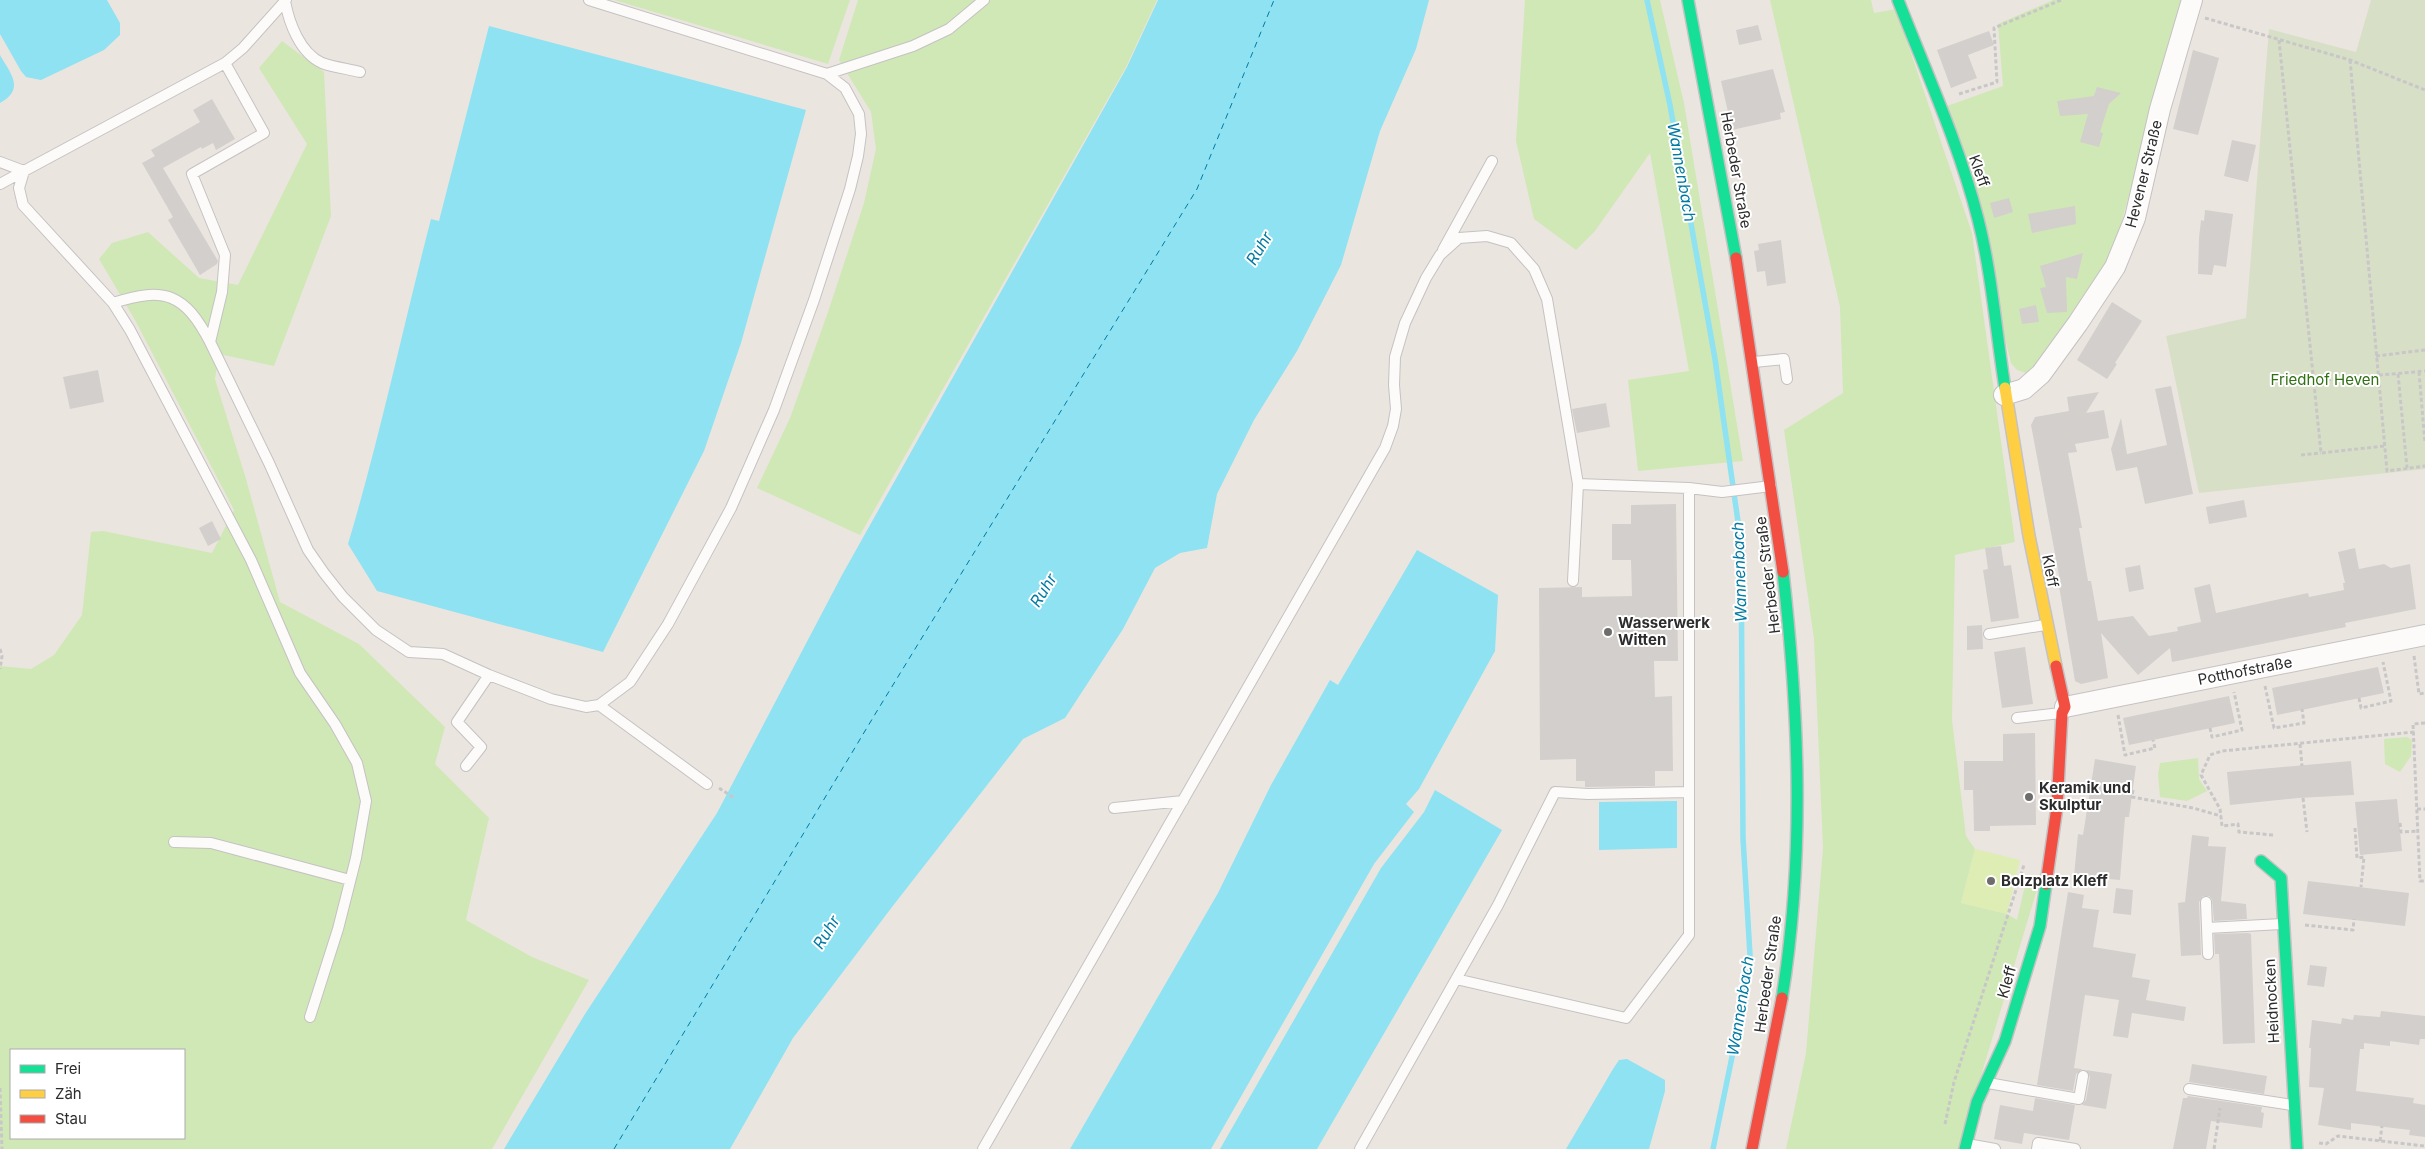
<svg xmlns="http://www.w3.org/2000/svg" width="2425" height="1149" viewBox="0 0 2425 1149" font-family="Inter,sans-serif">
  <rect width="100%" height="100%" fill="#ebe5e0"/>
  <!-- green -->
  <path fill="#d0e8b6" fill-rule="evenodd" d="M614,0H850L828,64Z
    M858,0H1157L1126,67L860,535L757,488L790,418L828,312L864,203L876,149L871,112L839,60Z
    M1525,0H1660L1684,103L1743,461L1638,471L1628,380L1689,371L1650,153L1595,231L1576,250L1534,219L1516,141Z
    M1770,0H1871L1874,13L1896,9L1972,233L2015,542L1955,555L1952,720L1966,836L1975,849L1961,903L2007,914L2017,920L2026,881L2042,873L1959,1149H1786L1806,1053L1823,848L1814,639L1784,430L1843,393L1840,307Z
    M2053,0H2184L2115,245L2088,296L2037,367L2026,373L2017,370L2011,363L1947,106L2003,86L1998,24Z
    M282,41L324,72L331,216L274,366L219,354L215,379L246,479L280,602L359,644L445,727L435,764L489,818L466,920L532,957L589,980L492,1149H0V666L31,669L54,655L82,615L91,532L103,531L212,553L234,510L135,320L99,259L112,243L148,232L199,278L238,285L307,144L259,68ZM11,1050H184V1138H11Z
    M2407,737L2412,740L2411,756L2400,772L2385,764L2384,739Z
    M2198,758L2199,779L2207,791L2187,801L2160,797L2158,774L2160,763Z"/>
  <!-- cemetery -->
  <path fill="#d8dfc7" d="M2371,0H2425V469L2199,493L2166,336L2246,318L2269,29L2356,52Z"/>
  <!-- pitch -->
  <path fill="#ddedb3" d="M1975,849L2020,860L2007,914L1961,903Z"/>
  <!-- water -->
  <path fill="#8ee2f2" d="M0,0H107L120,23V35L104,50L41,80L26,77L21,71L0,34Z
    M1158,0H1429L1416,49L1380,131L1341,265L1297,351L1254,420L1217,494L1207,548L1180,553L1155,568L1123,629L1065,718L1023,739L892,907L793,1038L730,1149H504L585,1014L717,813L842,575L1127,67Z
    M489,26L806,110L741,343L704,451L603,652L377,591L348,544C380,437 403,327 431,219L439,221Z
    M0,55C11,74 25,89 0,103Z
    M1417,550L1498,595L1495,651L1419,789L1406,804L1414,812L1374,864L1211,1149H1070L1218,893L1271,785L1330,680L1338,685Z
    M1435,790L1502,830L1317,1149H1220L1381,868L1424,812Z
    M1677,801V848L1599,850V802Z
    M1627,1059L1665,1080V1091L1649,1149H1566L1613,1069L1619,1060Z"/>
  <g fill="none" stroke-linecap="round" stroke-linejoin="round">
    <!-- stream -->
    <path stroke="#8ee2f2" stroke-width="5.5" d="M1647,0L1670,105L1715,359L1741,543L1743,838L1750,955L1744,999L1713,1149"/>
    <!-- ferry -->
    <path stroke="#017aa3" stroke-width="1" stroke-dasharray="6 5" stroke-linecap="butt" d="M614,1149L877,711L1197,189L1274,0"/>
  </g>
  <!-- building -->
  <path fill="#d3cfcc" d="M1758,25L1762,40L1739,45L1736,30Z
    M1989,31L1994,45L1968,55L1977,78L1951,88L1937,50Z
    M2193,50L2219,58L2198,135L2173,129Z
    M1773,69L1785,112L1780,113L1781,119L1732,130L1721,81Z
    M2097,87L2121,93L2109,104L2100,132L2103,133L2099,147L2080,142L2088,114L2060,116L2057,101L2094,96Z
    M212,99L235,139L216,150L213,143L202,149L201,147L163,168L218,261L217,264L200,275L168,220L173,217L142,163L155,156L151,150L200,122L193,110Z
    M2232,140L2256,145L2248,182L2224,176Z
    M2009,198L2013,212L1994,218L1990,203Z
    M2075,206L2076,224L2032,233L2028,214Z
    M2205,210L2233,214L2226,267L2214,265L2212,275L2198,274L2199,238L2201,220L2204,221Z
    M1781,240L1786,283L1767,286L1765,271L1757,272L1754,251L1759,250L1758,244Z
    M2083,253L2077,279L2066,277L2067,312L2047,313L2040,288L2046,287L2040,266Z
    M2112,302L2142,321L2115,363L2117,364L2107,379L2077,360Z
    M2036,305L2039,322L2022,324L2019,309Z
    M98,370L104,402L70,409L63,377Z
    M2171,386L2193,494L2145,504L2137,467L2116,471L2111,449L2121,418L2127,454L2167,445L2155,389Z
    M2099,392L2086,413L2104,410L2109,438L2075,444L2077,452L2068,453L2082,528H2079L2088,581H2091L2098,621L2133,616L2149,636L2178,631L2177,627L2201,622L2194,588L2210,584L2216,613L2308,593L2309,597L2344,590L2343,583H2345L2338,552L2355,548L2359,569L2384,564L2391,568L2410,564L2416,609L2345,623L2346,627L2172,662L2170,648L2138,675L2101,633L2108,678L2081,684L2075,681L2059,586H2061L2031,425L2035,417L2069,411L2067,397Z
    M1606,403L1610,427L1577,433L1572,409Z
    M2244,500L2247,517L2209,524L2206,507Z
    M1676,504L1678,661H1654L1655,697L1672,696L1673,771H1655V786L1585,787V781H1576V759L1540,760L1539,588L1582,587V597L1632,596L1631,560H1612V524H1631V505Z
    M212,521L221,539L208,546L199,528Z
    M2001,546L2004,566L2011,565L2019,618L1991,622L1983,570L1988,569L1985,548Z
    M2140,565L2144,589L2129,592L2125,568Z
    M1982,625L1983,649L1967,650V626Z
    M2025,647L2033,704L2002,708L1994,652Z
    M2378,667L2384,693L2277,715L2272,688Z
    M2229,696L2235,723L2129,745L2123,718Z
    M2035,733L2036,825L1990,826V831H1974L1973,790H1964V761H2003V734Z
    M2095,759L2136,766L2129,817H2125L2120,880L2074,876L2078,834L2083,835Z
    M2351,761L2354,795L2298,798L2230,805L2227,772Z
    M2397,799L2402,851L2360,855L2355,802Z
    M2192,835L2209,837L2208,846L2226,847L2221,901L2246,904L2247,919L2214,921L2212,899L2209,896H2203L2199,902L2201,955L2181,956L2178,903L2185,902Z
    M2308,881L2409,893L2405,926L2303,914Z
    M2116,888L2133,890L2131,915L2113,913Z
    M2068,892L2084,895L2082,908L2099,910L2093,947L2136,954L2132,977L2150,980L2146,1000L2186,1007L2184,1021L2132,1013L2128,1038L2113,1036L2119,1000L2085,995L2074,1068L2082,1069L2076,1074L2073,1091L2037,1085Z
    M2248,933L2251,934L2255,1043L2223,1044L2219,954H2215L2214,934Z
    M2310,965L2327,967L2324,987L2307,985Z
    M2381,1011L2425,1016V1039H2420L2419,1045L2390,1041V1046L2364,1043V1049H2360L2356,1091L2414,1098L2413,1103L2425,1105V1137L2409,1135L2410,1130L2351,1123V1130L2318,1125L2324,1088L2309,1087L2311,1048H2309L2312,1020L2341,1024L2342,1018L2353,1020L2354,1015L2380,1017Z
    M2192,1064L2267,1076L2264,1094L2189,1082Z
    M2086,1070L2112,1074L2106,1109L2082,1105L2086,1100L2090,1077Z
    M2188,1096L2262,1107L2261,1112L2264,1113L2262,1128L2211,1121L2206,1149H2173L2183,1098H2187Z
    M2035,1098L2075,1105L2069,1140L2024,1133L2022,1144L1994,1139L2000,1105L2033,1111Z"/>
  <g fill="none" stroke-linecap="round" stroke-linejoin="round">
    <defs>
      <path id="lane" d="M286,0L243,48L225,63L24,171L19,188L23,205L113,303L130,330L251,560L300,673L335,724L357,763L366,801L356,858L338,929L310,1017
        M285,1C289,23 300,53 322,63C333,67 348,69 360,72
        M225,63L264,133L192,174L225,255L222,292L210,342L269,463L308,550L324,573L343,597L376,630L409,652L443,654L489,675L551,699L586,707L599,705L630,682L668,624L731,508L774,410L814,300L850,189L858,156L861,134L859,114L845,88L827,74L589,0
        M827,74L913,46L949,29L984,0
        M0,162L24,171L0,184
        M1443,250L1492,161
        M113,303C165,286 185,294 210,342
        M1754,362L1784,359L1787,379
        M1573,581L1578,484
        M1989,634L2045,625
        M599,705L707,784
        M2017,718L2061,713
        M466,766L481,747L457,722L489,675
        M1114,808L1183,801
        M174,842L211,843L350,880
        M2206,902L2207,928L2282,924
        M2207,928L2208,954
        M1456,979L1626,1018L1689,935V792
        M1988,1083L2079,1099L2083,1076
        M2189,1089L2292,1105
        M1967,1144L1995,1149
        M983,1149L1385,448L1393,426L1396,409L1394,385L1395,357L1405,323L1426,278L1440,255L1459,238L1487,236L1511,243L1534,269L1547,299L1578,484L1689,488L1722,492L1771,486
        M1360,1149L1498,905L1555,792L1588,794L1689,792V488
        M2037,1149L2038,1143L2075,1149"/>
      <path id="street" d="M2004,395L2024,389L2041,374L2078,323L2115,267L2135,218L2160,109L2192,0
        M2065,707L2425,635"/>
      <path id="fast" d="M1688,0L1736,258
        M1898,0C1926,72 1959,144 1978,219C1992,274 1996,332 2005,388
        M2261,861L2281,878L2297,1149
        M1782,998C1805,855 1799,716 1783,572
        M1965,1149L1977,1102L2005,1041L2040,926L2046,884"/>
      <path id="slow" d="M2005,388L2029,536L2056,666"/>
      <path id="jam" d="M1736,258L1783,572
        M2046,884L2057,807L2062,713L2065,707L2056,666
        M1752,1149L1782,998"/>
    </defs>
    <!-- lane casing -->
    <use href="#lane" stroke="#c4c2c2" stroke-width="12"/>
    <!-- street casing -->
    <use href="#street" stroke="#c4c2c2" stroke-width="22"/>
    <!-- fast casing -->
    <use href="#fast" stroke="#c4c2c2" stroke-width="14"/>
    <!-- slow casing -->
    <use href="#slow" stroke="#c4c2c2" stroke-width="14"/>
    <!-- jam casing -->
    <use href="#jam" stroke="#c4c2c2" stroke-width="14"/>
    <!-- path -->
    <path stroke="#c8c7c7" stroke-width="3" stroke-dasharray="4 2.5" stroke-linecap="butt" d="M2205,18L2350,60L2425,90
      M2279,40L2321,453L2384,446
      M2350,60L2387,471L2425,466
      M1959,94L1997,82L1994,28L2061,0
      M2376,356L2425,350
      M2419,372L2425,443
      M2398,374L2407,468
      M2314,381L2425,371
      M2301,455L2321,453
      M0,649L2,656L0,669
      M2414,656L2419,694L2425,693
      M2265,686L2274,728L2304,723L2302,709
      M2359,698L2361,708L2391,701L2383,662
      M2118,715L2125,755L2155,748L2153,740
      M2425,723L2413,724L2420,881H2425
      M2210,728L2212,737L2242,730L2234,692
      M2300,744L2302,766
      M719,788L734,798
      M2133,790L2132,797L2193,808L2221,816
      M2303,798L2307,832
      M2417,809H2425
      M2400,823L2401,832L2418,831
      M2355,828L2357,858L2364,857L2361,887
      M2273,835L2239,832L2238,824L2222,826L2220,809L2201,775L2210,755L2222,751L2414,732
      M2305,925L2353,930L2354,919
      M0,1088L2,1149
      M1945,1124L1954,1082L2024,865
      M2380,1141L2382,1126
      M2319,1143L2326,1144L2338,1136L2425,1146
      M2214,1149L2220,1108"/>
    <!-- lane -->
    <use href="#lane" stroke="#fcfbfa" stroke-width="10"/>
    <!-- street -->
    <use href="#street" stroke="#fcfbfa" stroke-width="20"/>
    <!-- fast -->
    <use href="#fast" stroke="#16e098" stroke-width="11"/>
    <!-- slow -->
    <use href="#slow" stroke="#ffcf43" stroke-width="11"/>
    <!-- jam -->
    <use href="#jam" stroke="#f24e42" stroke-width="11"/>
  </g>
  <!-- markers -->
  <g fill="#6f6d6b" stroke="#fff" stroke-width="2">
    <circle cx="1608" cy="632" r="5"/>
    <circle cx="2029" cy="797" r="5"/>
    <circle cx="1991" cy="881" r="5"/>
  </g>
  <g text-anchor="middle" stroke-width="4" stroke-linejoin="round" paint-order="stroke">
    <!-- street labels -->
    <g font-size="15" fill="#2c2c2c" stroke="#fff">
      <text transform="translate(1736 170) rotate(80)" y="5">Herbeder Straße</text>
      <text transform="translate(1979 171) rotate(70)" y="5">Kleff</text>
      <text transform="translate(2144 174) rotate(-76)" y="5">Hevener Straße</text>
      <text transform="translate(2050 571) rotate(79)" y="5">Kleff</text>
      <text transform="translate(1768 575) rotate(-97)" y="5">Herbeder Straße</text>
      <text transform="translate(2245 671) rotate(-11)" y="5">Potthofstraße</text>
      <text transform="translate(1768 974) rotate(-82)" y="5">Herbeder Straße</text>
      <text transform="translate(2007 982) rotate(-74)" y="5">Kleff</text>
      <text transform="translate(2272 1001) rotate(-93)" y="5">Heidnocken</text>
    </g>
    <!-- park labels -->
    <g font-size="15" fill="#2f7113" stroke="#fff">
      <text x="2325" y="385">Friedhof Heven</text>
    </g>
    <!-- poi labels -->
    <g font-size="15" font-weight="bold" fill="#2c2c2c" stroke="#fff" text-anchor="start">
      <text x="1618" y="628">Wasserwerk<tspan x="1618" dy="17">Witten</tspan></text>
      <text x="2039" y="793">Keramik und<tspan x="2039" dy="17">Skulptur</tspan></text>
      <text x="2001" y="886">Bolzplatz Kleff</text>
    </g>
    <!-- water labels -->
    <g font-size="16" font-style="italic" fill="#017aa3" stroke="#fff">
      <text transform="translate(1682 172) rotate(80)" y="6">Wannenbach</text>
      <text transform="translate(1259 248) rotate(-59)" y="6">Ruhr</text>
      <text transform="translate(1739 572) rotate(-92)" y="6">Wannenbach</text>
      <text transform="translate(1043 590) rotate(-58)" y="6">Ruhr</text>
      <text transform="translate(826 932) rotate(-58)" y="6">Ruhr</text>
      <text transform="translate(1740 1006) rotate(-81)" y="6">Wannenbach</text>
    </g>
  </g>
  <!-- legend -->
  <rect x="10" y="1049" width="175" height="90" fill="#ffffff" stroke="#ababab"/>
  <rect x="20" y="1065" width="25" height="8" fill="#16e098" stroke="#ababab"/>
  <text x="55" y="1074" font-size="15" fill="#2c2c2c">Frei</text>
  <rect x="20" y="1090" width="25" height="8" fill="#ffcf43" stroke="#ababab"/>
  <text x="55" y="1099" font-size="15" fill="#2c2c2c">Zäh</text>
  <rect x="20" y="1115" width="25" height="8" fill="#f24e42" stroke="#ababab"/>
  <text x="55" y="1124" font-size="15" fill="#2c2c2c">Stau</text>
</svg>
